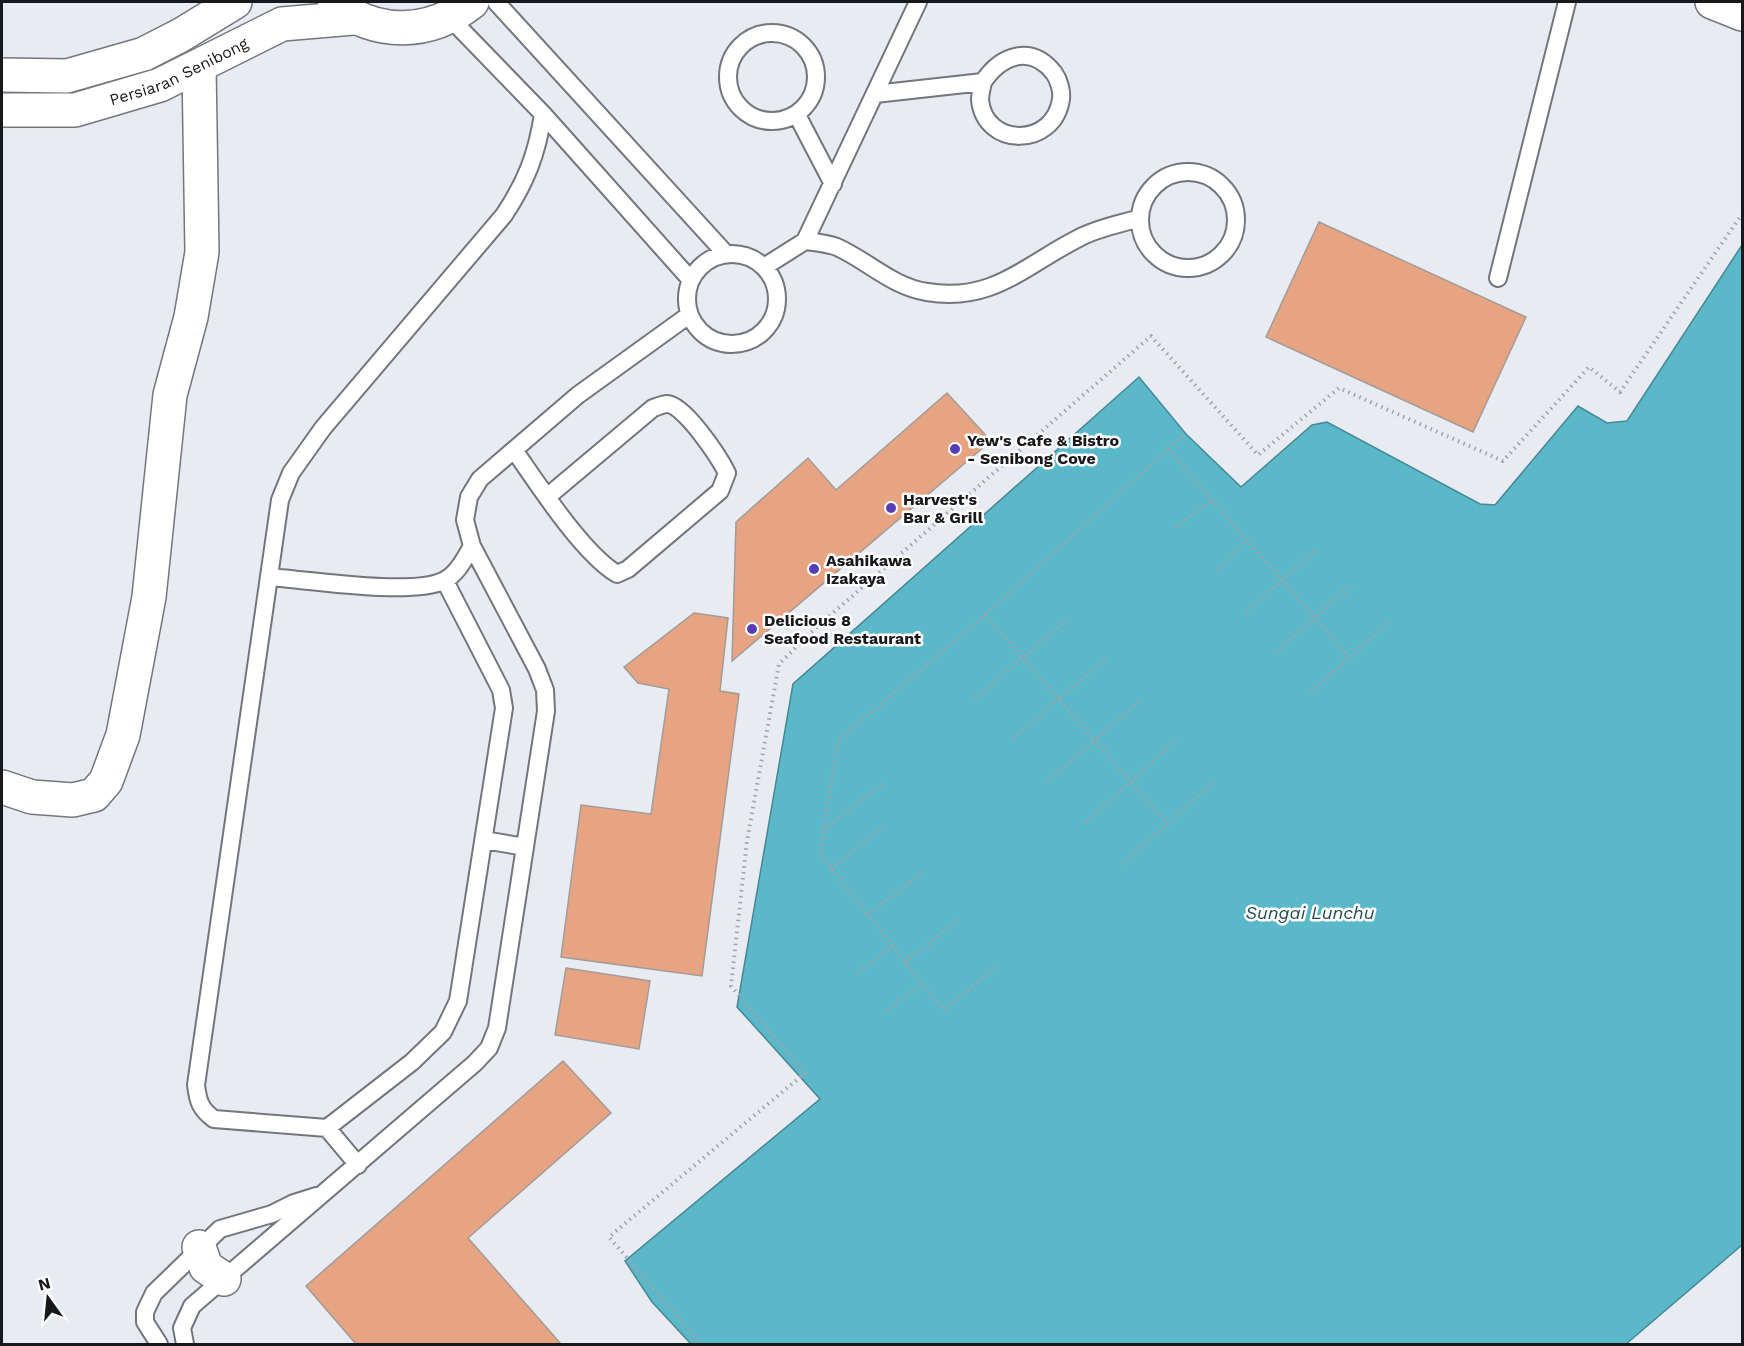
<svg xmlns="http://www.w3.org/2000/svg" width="1744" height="1346" viewBox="0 0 1744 1346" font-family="'Work Sans',sans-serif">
  <rect width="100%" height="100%" fill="#e8ebf2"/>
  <!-- water -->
  <path fill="#5ab8c9" stroke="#468895" stroke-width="1.5" d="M1742,245V1245L1626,1344H691L652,1302L625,1261L820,1099L737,1007L793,684L1139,377L1186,434L1241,487L1312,425L1327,422L1480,504L1495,505L1578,406L1607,423L1627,421Z"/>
  <!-- building -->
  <path fill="#e7a483" stroke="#a29b98" stroke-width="1.5" d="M1319,222L1526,317L1473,432L1266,337Z
    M947,393L991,441L732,661L736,522L808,458L836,490Z
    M694,613L728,618L720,691L739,694L702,976L561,957L581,805L651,814L669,689L638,683L624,667Z
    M566,968L650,981L639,1049L555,1035Z
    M563,1061L611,1113L468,1238L561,1344H356L306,1286Z"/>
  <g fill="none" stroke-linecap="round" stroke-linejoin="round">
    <defs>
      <path id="lane" d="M496,2L726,254
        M449,17L543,114L690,279
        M728 77a44 44 0 1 1 88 0a44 44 0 1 1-88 0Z
        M875,94L983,82C1001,55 1031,44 1054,73C1059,80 1062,91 1061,99C1054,148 985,148 980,100C980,95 982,87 983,82
        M797,115L833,184
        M1140 220a48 48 0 1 1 96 0a48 48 0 1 1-96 0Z
        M805,241L918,2
        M687 299a45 45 0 1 1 90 0a45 45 0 1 1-90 0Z
        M764,267L805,241C815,242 827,243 837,247C868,261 893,287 927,292C993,303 1025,265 1079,238C1097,228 1120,224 1140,218
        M1498,278L1567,2
        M514,450C538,484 582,553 617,574L628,569L720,491L727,473C719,457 684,404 667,404C663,404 657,407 653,408L547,497
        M269,577C309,580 411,596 443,581C457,575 465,558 472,546
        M445,581L501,690L504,708L458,1001L443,1032L412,1062L327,1128L214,1119C200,1109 198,1101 196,1085L280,500L291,473L323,428L504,215C526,182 537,154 543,114
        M484,840L525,847
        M327,1128L358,1165
        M159,1344L145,1322V1312L154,1293L220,1229L272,1214L294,1203L316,1196
        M185,1344L182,1328L192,1306L475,1063L489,1048L497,1028L546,711L545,690L537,669L472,546L465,520L469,497L480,479L578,395L689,315"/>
      <g id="street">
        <path d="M1712,2L1742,14"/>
        <path d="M335,4C378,37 430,35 472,2"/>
        <path d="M2,75L67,76L144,54L181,35L235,2"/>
        <path id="s1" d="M2,110H75L160,85L282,24L353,18"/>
        <path d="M2,787L32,797L73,800L94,795L106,781L123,735L149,597L170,395L191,317L202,252L199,66"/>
        <path d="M199,1247L206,1267L224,1279"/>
      </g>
    </defs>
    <!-- lane casing -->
    <use href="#lane" stroke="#73767b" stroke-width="20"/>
    <!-- street casing -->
    <use href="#street" stroke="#73767b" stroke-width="36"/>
    <!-- path -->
    <path stroke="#a1a3a9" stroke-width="4" stroke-dasharray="1.5 4.5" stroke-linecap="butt" d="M1168,449L1186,434
      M1175,527L1212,500
      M1218,570L1246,540
      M1246,612L1315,551
      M985,615L1167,823
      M1276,652L1353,584
      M1311,692L1390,621
      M975,699L1069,618
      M1013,739L1105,659
      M1047,782L1141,700
      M1086,822L1177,739
      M824,830L882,784
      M1122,864L1214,782
      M831,869L885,825
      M867,915L922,873
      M905,963L958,920
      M997,967L943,1010L820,854L838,741L985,615L1168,449L1349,657
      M858,973L892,946
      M888,1010L922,984
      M701,1344L609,1237L805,1073L731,986L747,841L779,664L819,625L1151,336L1258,455L1339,388L1503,461L1589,367L1620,392L1742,214"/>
    <!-- lane -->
    <use href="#lane" stroke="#fff" stroke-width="16"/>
    <!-- street -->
    <use href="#street" stroke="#fff" stroke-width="33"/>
  </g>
  <!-- markers -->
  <g fill="#583db5" stroke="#fff" stroke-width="2">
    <circle cx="955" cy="449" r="6"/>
    <circle cx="891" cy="508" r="6"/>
    <circle cx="814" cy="569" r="6"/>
    <circle cx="752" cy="629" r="6"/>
  </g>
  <g text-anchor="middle" stroke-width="5" stroke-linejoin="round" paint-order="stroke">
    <!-- street labels -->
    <g font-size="16" fill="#17181b" stroke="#fff">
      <text dy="6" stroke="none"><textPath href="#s1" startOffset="184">Persiaran Senibong</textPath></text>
    </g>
    <!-- poi labels -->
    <g font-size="16" font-weight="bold" fill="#17181b" stroke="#fff" text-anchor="start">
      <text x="967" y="446">Yew's Cafe &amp; Bistro<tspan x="967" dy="18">- Senibong Cove</tspan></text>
      <text x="903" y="505">Harvest's<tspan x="903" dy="18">Bar &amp; Grill</tspan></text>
      <text x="826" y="566">Asahikawa<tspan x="826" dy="18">Izakaya</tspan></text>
      <text x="764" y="626">Delicious 8<tspan x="764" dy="18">Seafood Restaurant</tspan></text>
    </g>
    <!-- water labels -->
    <g font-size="18" font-style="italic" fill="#1e4951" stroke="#fff">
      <text x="1310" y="919">Sungai Lunchu</text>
    </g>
  </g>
  <!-- border -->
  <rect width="1744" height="1346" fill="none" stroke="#17181b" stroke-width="6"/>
  <!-- north arrow -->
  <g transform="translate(48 1298) rotate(345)" stroke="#ffffff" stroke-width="4.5" paint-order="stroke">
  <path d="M0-4.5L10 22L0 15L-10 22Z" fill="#17181b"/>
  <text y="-9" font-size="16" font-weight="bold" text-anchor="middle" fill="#17181b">N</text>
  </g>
</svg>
